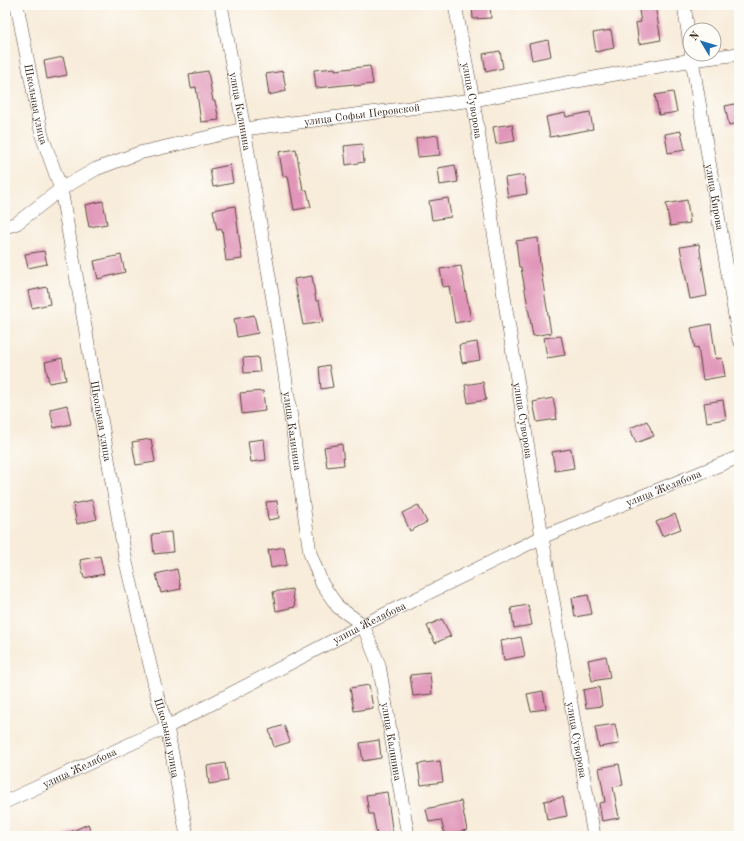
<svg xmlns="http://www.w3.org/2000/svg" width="744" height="841" viewBox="0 0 744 841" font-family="'Old Standard TT',serif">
  <rect width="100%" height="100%" fill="#fdfcf7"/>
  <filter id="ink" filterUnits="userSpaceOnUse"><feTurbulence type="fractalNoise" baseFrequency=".025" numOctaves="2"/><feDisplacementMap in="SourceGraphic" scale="8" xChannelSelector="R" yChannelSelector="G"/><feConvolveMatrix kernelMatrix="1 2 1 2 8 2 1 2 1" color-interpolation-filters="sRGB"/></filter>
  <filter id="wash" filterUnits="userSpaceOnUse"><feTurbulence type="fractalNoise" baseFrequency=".012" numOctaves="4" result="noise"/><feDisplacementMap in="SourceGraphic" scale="16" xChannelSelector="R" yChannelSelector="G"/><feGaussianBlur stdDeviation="0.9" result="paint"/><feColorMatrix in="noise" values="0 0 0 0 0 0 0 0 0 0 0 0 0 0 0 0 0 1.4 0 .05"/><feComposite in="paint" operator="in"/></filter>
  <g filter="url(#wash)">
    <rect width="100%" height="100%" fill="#f8ecda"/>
    <g id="blocks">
      <!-- building -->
      <path fill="#e196b9" d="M472,5H490L491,18L473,19Z
        M638,5H655L661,40L639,44L636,23L641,22Z
        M611,30L614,48L596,52L593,33Z
        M548,40L551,56L532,60L529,44Z
        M500,51L503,68L486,72L483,54Z
        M63,57L67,75L47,79L44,61Z
        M370,66L373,84L354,86V84L316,88L314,70L335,68V70Z
        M208,71L213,101H215L219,120L201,122L196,87L191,88L189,74Z
        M283,71L286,91L269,95L266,74Z
        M673,92L677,112L659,115L655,95Z
        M739,103V123L729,125L725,106Z
        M590,112L593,129L550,137L546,117L565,113L566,117Z
        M512,124L515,141L496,144L493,127Z
        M681,131L685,150L668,153L665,134Z
        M438,135L440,155L418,157L416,138Z
        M362,144L364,162L346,165L344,146Z
        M296,149L303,190H307L311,207L294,210L288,176H283L279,152Z
        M230,165L233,183L213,187L210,169Z
        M455,165L458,182L440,185L438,168Z
        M524,175L527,194L508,197L505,178Z
        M448,198L451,217L432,220L429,201Z
        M687,200L690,223L670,226L666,204Z
        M103,201L107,224L89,227L85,205Z
        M235,206L242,259L226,261L222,229L217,230L213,210Z
        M538,238L540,265L551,333L533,336L521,267H519L516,241Z
        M699,244L707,296L690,299L680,247Z
        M44,251L47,264L28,268L25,254Z
        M121,255L125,272L98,279L94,261Z
        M461,266L471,320L455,323L449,286L443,287L440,269Z
        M312,276L316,301H319L323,322L303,325L294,279Z
        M47,287L50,304L32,308L28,291Z
        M254,315L258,333L237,337L234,319Z
        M711,324L716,359L722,358L725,376L703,380L698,347L695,348L691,328Z
        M561,336L565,355L547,358L544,338Z
        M477,342L480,360L462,363L459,345Z
        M258,357L260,372L244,373L243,358Z
        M62,358L66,380L49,383L45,362Z
        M329,365L333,387L321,389L319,367Z
        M483,382L486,400L468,403L465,385Z
        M263,391L265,411L242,414L240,393Z
        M553,398L557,419L537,422L533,402Z
        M723,400L726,419L707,422L704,403Z
        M67,405L71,424L54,428L50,409Z
        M647,421L654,436L636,443L630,428Z
        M151,439L155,462L136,465L132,442Z
        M264,439L266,460L251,462L248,441Z
        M342,444L344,465L327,467L324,447Z
        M571,449L574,468L555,471L552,452Z
        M92,500L97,519L77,524L73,504Z
        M277,501L279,518L268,520L266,502Z
        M418,505L427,522L410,531L402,513Z
        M675,514L681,529L662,536L656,522Z
        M171,532L173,552L154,554L152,534Z
        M284,547L287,565L271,568L268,550Z
        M100,556L104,574L84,578L80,560Z
        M177,569L181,589L161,593L156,574Z
        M292,589L295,607L276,611L273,592Z
        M588,595L592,614L575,617L572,598Z
        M528,605L532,625L514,628L511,608Z
        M442,619L451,636L435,643L427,626Z
        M521,637L525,656L504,660L501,641Z
        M606,656L610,678L592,681L588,660Z
        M430,673L432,694L413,696L410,675Z
        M369,685L373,708L354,711L350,688Z
        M599,687L602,706L586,708L583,690Z
        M543,691L546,709L531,711L527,694Z
        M615,724L619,744L599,747L595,727Z
        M284,725L290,742L274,747L269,730Z
        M379,740L381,758L363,761L360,743Z
        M440,761L443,782L421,785L418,764Z
        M225,763L228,781L209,784L207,766Z
        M619,764L623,785L613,787L619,818L602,821L599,803L605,802L599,768Z
        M387,792L393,836H377L373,814H369L366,795Z
        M563,797L567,816L547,820L544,801Z
        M461,801L467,830L445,835L441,820L429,822L426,809Z
        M88,824L93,836H62Z"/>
    </g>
  </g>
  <g filter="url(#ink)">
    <use href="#blocks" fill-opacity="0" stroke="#57473a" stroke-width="1"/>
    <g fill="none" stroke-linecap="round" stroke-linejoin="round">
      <defs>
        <g id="street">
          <path id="s1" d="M17,5L42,136L61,189L126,562L158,699L167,727L187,836"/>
          <path id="s2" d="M221,5L244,129L281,347L310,553L322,584L338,607L363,625L379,665L408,836"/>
          <path id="s3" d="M455,5L473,100L542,537L594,836"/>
          <path d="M684,5L690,45"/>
          <path id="s4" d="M691,54L739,340"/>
          <path id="s5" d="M5,227L17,223L61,189L96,169L139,153L244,129L473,100L692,60L739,54"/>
          <path id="s6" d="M5,802L167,727L363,625L542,537L739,457"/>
        </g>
      </defs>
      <!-- street casing -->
      <use href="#street" stroke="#57473a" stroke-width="14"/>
      <!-- street -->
      <use href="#street" stroke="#fff" stroke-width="13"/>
    </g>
  </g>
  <g text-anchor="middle" stroke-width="3" stroke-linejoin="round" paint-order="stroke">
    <!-- street labels -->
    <g font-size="11" fill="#3b2a1e" stroke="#fdfcf7">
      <text dy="4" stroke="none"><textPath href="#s3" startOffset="97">улица Суворова</textPath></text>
      <text dy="4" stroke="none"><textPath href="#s1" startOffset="101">Школьная улица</textPath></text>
      <text dy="4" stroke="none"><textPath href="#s2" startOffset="108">улица Калинина</textPath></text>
      <text dy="4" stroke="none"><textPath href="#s5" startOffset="381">улица Софьи Перовской</textPath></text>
      <text dy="4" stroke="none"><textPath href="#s4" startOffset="145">улица Кирова</textPath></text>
      <text dy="4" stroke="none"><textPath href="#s1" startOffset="425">Школьная улица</textPath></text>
      <text dy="4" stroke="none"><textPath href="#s3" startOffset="421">улица Суворова</textPath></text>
      <text dy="4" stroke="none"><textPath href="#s2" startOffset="432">улица Калинина</textPath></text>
      <text dy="4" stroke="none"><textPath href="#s6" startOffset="730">улица Желябова</textPath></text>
      <text dy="4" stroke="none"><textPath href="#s6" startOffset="406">улица Желябова</textPath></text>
      <text dy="4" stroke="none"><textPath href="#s1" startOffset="749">Школьная улица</textPath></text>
      <text dy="4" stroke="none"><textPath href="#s3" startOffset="745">улица Суворова</textPath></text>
      <text dy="4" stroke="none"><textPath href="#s2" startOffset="768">улица Калинина</textPath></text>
      <text dy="4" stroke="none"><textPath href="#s6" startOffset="82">улица Желябова</textPath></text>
    </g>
  </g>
  <!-- margin -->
  <rect width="744" height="841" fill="none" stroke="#fdfcf7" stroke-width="20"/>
  <!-- north arrow -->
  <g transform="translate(702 42) rotate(308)"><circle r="19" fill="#fdfcf7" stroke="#afa8a0"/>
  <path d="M0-3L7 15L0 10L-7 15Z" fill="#1f6fb2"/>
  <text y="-6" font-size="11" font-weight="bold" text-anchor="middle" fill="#3b2a1e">N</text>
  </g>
</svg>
